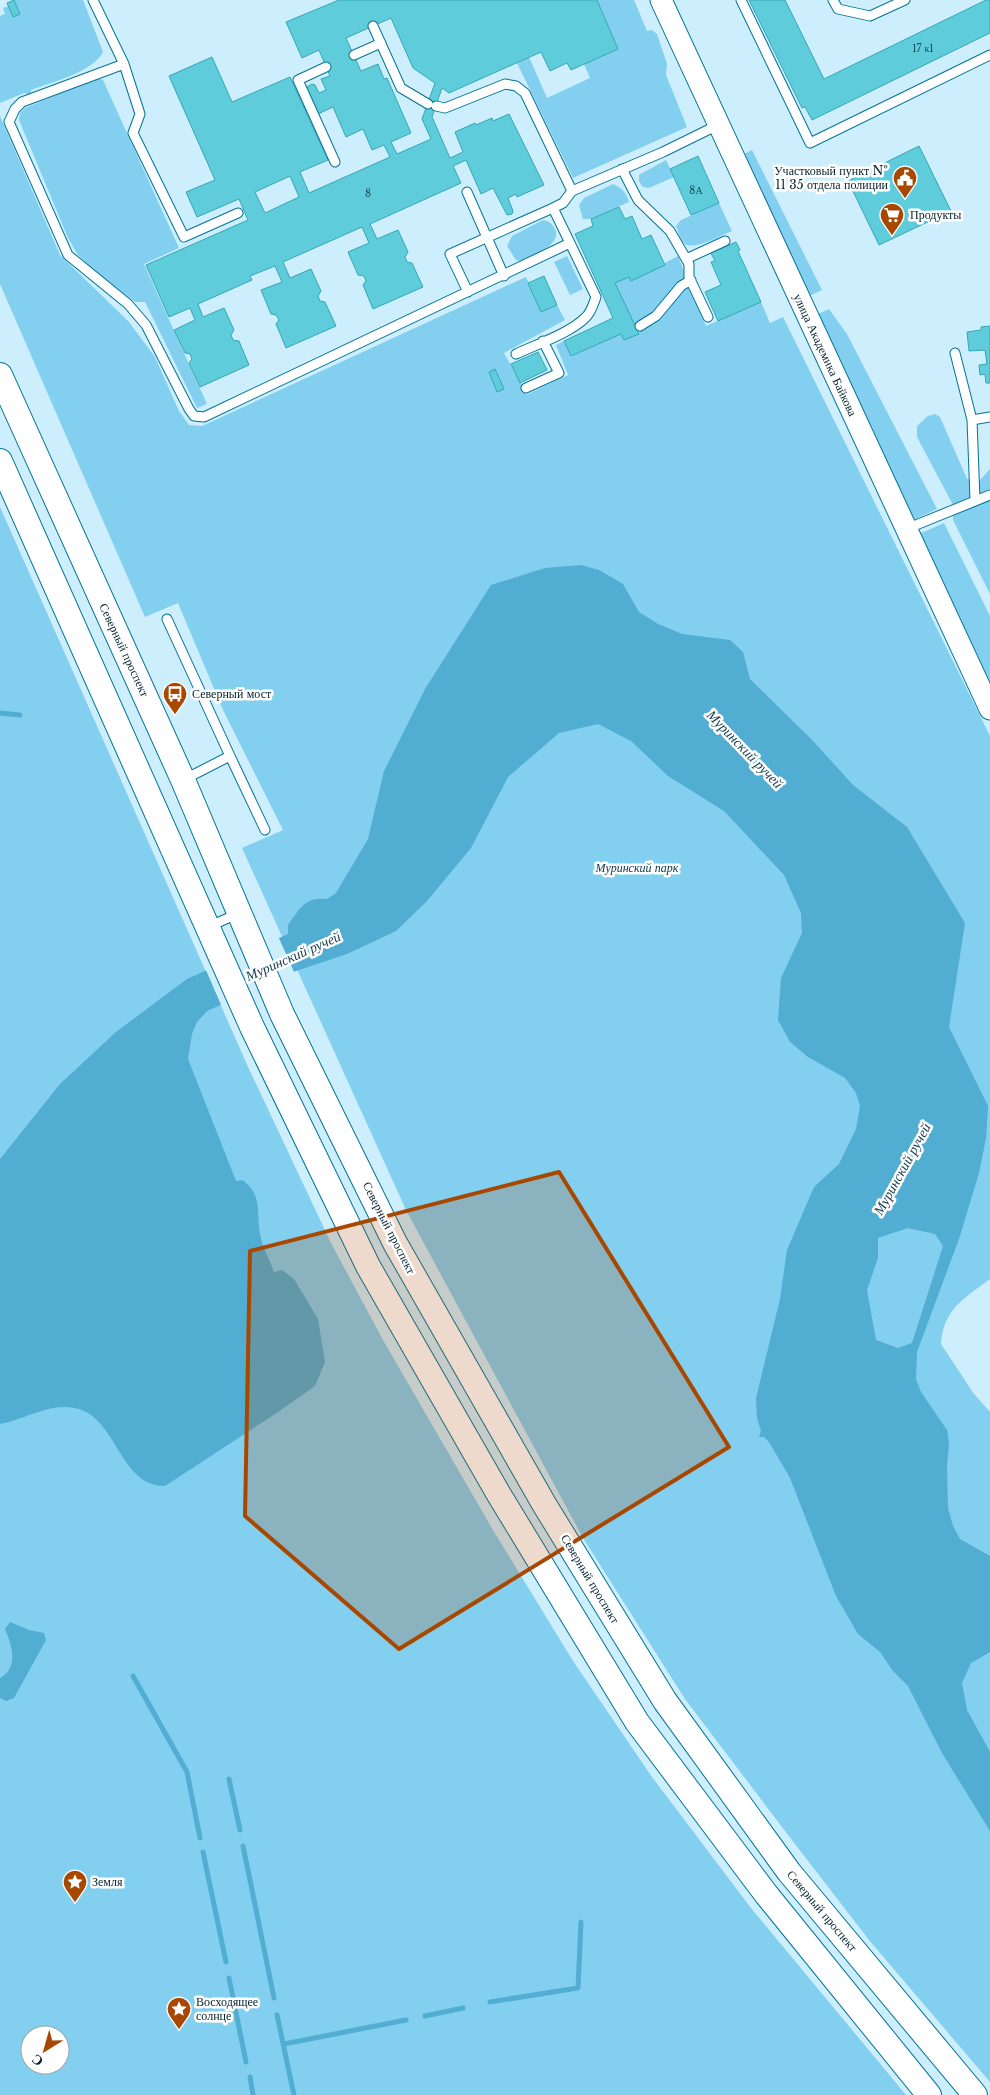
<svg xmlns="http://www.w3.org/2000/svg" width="990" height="2095" viewBox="0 0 990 2095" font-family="'Libre Baskerville',serif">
  <rect width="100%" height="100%" fill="#cceefd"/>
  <!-- green -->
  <path fill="#83cfef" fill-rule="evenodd" d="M14,0H83L103,52C93,72 52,82 31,90V95L24,93L0,103V16L5,14L3,8L9,6L20,14Z
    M597,0H634L647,31L652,30L657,34L667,64L666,75L687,127L573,178L517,63L529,57L547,98L590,78L584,64L618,49Z
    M97,78L103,80L179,248L144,264L207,404L197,408L145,302H135L96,272L78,255L68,238L19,120L20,113L25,108Z
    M0,116L60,255L129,322L155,357L179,411L189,425L202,426L526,277L541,312L557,305L565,320L504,353L526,392V395L568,375L556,345L564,341L571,356L621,334L624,340L638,334L615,283L629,277L631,281L678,256L706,326L761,302L770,323L783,317L990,736V1279C965,1298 943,1309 941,1344L974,1394L990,1412V2082L869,1940L785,1831L685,1699L583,1538L406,1210L242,848L283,830L223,710L178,603L145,617L0,284Z
    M752,150L822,290L807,297L742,155Z
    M666,160L674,177L649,188L643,187L639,181V175Z
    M613,184C622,188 626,192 629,202L591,219H583L579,205L584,198Z
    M719,203L732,231C722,235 692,252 684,243C680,239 678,231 676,226L681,220Z
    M543,220C549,221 552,223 555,229C562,246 532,255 520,261L516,260L507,246L512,236Z
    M567,256L583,289L570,295L554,262Z
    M829,309L847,334L937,509L913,520L816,315Z
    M935,414L940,417L967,479L980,480L990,469V594L953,520V505L917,437V426L928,416Z
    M0,507L249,1069L331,1243L383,1340L493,1530L573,1661L652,1777L751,1908L906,2095H0ZM30,2035H60V2065H30Z
    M944,523L990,616V682L919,534Z"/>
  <!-- water -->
  <path fill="#51add1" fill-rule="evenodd" d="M581,565L599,570L623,584L639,612L658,624L682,634L730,640L743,652L750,679L813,741L853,785L907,827L965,923L949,1027L988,1106L986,1138L979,1173L959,1239L917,1352L916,1379L921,1392L947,1430L949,1443L947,1467L948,1508L953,1526L960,1539L990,1556V1652L971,1663L962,1683L967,1710L990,1752V1831L942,1753L908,1686L893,1671L880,1652L858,1634L836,1596L790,1478L769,1442L764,1437H759L761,1431L757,1418L756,1398L780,1299L787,1250L814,1187L839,1164L856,1129L860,1106L856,1093L845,1078L808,1057L790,1042L778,1020L781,978L802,933L801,913L784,875L724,811L668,776L631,741L598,724L559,733L508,777L471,848L427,901L396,931L347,954L296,971L207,1011L197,1022L192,1034L188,1059L236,1181L242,1180C263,1194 256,1213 260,1234C262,1247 270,1260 274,1272L282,1270L294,1279L318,1319L325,1362L315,1386L278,1412L165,1486C116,1486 118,1409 67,1407C44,1406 22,1420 0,1424V1159L60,1084L116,1032L187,979L288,934V925C301,908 304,897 327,899L336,893L368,839L384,771L425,689L491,585L545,568ZM908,1228L935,1234L943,1246L912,1343L898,1348L876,1340L867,1290L878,1258V1238Z
    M10,1622L29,1630L44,1633L46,1640L14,1698L6,1701L0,1698V1678C19,1668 12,1645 5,1629Z"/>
  <!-- pier -->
  <path fill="#cceefd" d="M278,936L295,974L222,1007L205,968Z"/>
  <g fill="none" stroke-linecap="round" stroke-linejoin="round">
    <!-- stream -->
    <path stroke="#51add1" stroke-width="5" d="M0,713L20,715
      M133,1676L187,1772L200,1838
      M229,1779L240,1830
      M243,1846L274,1998
      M203,1852L226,1962
      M229,1978L246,2062
      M490,2002L578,1988L581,1922
      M277,2015L294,2095
      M425,2016L463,2008
      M284,2044L406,2020
      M250,2077L253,2095"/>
  </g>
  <!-- building -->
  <path fill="#5fccdb" stroke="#35a7b5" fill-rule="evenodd" d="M14,0L20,14L13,17L7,3Z
    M339,0H597L618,49L571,70L567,63L550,71L541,52L449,93L442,88L432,117L450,158L463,152L455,132L475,123L476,125L492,118L493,121L509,114L544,185L517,197L516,194L508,198L513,211L512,214L507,215L493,188L481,194L466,160L453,166L461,183L370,224L377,239L398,230L408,252L405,257L407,262L412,263L423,287L373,309L363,285L366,281L364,276L358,275L348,252L369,243L362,227L283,262L290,278L311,269L321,291L318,296L320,301L325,302L336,326L286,348L276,324L279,320L276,315L271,314L261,290L282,282L275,266L250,276L252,280L198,304L203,317L224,308L234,330L231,335L233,340L239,341L249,365L200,387L189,363L192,359L190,354L185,353L174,330L195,320L190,308L169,317L146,265L248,220L239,199L197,217L186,192L215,180L169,76L212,57L232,102L290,77L328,160L300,172L309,193L390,157L384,145L372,150L363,129L346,137L333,107L318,114L307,90V87L312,84L315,85L319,93L326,90L321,79L330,76L319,50L302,58L286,22ZM391,18L413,68L435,83L422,119L431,139L397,154L391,142L411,133L387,78L384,79L378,64L361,71L346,38ZM290,176L299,197L265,213L255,192Z
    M749,0H785L824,79L986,0H990V33L812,120L805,107L802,108Z
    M919,146L951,211L879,245L848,181Z
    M698,156L719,203L691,215L670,169Z
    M619,207L625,219L632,216L642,239L651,235L665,265L631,281L629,277L615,283L639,334L624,340L621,334L571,356L564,341L613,318L575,234L593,226L591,219Z
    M736,242L740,250L738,251L761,302L718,321L705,292L721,285L711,262L715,261L711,253Z
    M544,276L557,305L541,312L528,283Z
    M990,326V383H986L985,374L980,375L979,365L987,364L985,350L969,351L967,332L981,330V327Z
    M538,352L547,370L520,383L511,364Z
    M495,369L504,389L497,392L489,372Z"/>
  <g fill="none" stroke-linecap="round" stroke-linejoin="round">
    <defs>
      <path id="service" d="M93,0L124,64
        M741,0L810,143L990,55
        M833,0L838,9L870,16L905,0
        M373,26L401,88L428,104
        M354,55L381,43
        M326,67L298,80L335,162
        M436,106L445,108L505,84L516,86L525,93L572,191
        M622,169L638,200L670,231L689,264V277L708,317
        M467,192L504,276
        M238,213L184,237L133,133L140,114L124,64L22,102L15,109L9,122L68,255L128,304L146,325L189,409L194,416L204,417L570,243L553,208L563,203L572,191L663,152L718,125
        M686,259L725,241
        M468,292L450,254L553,208
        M640,326L656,316L681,286L691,280
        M955,353L972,420
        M516,354C535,345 570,333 585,318C591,313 593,305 596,297L570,243
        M526,388L559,373L543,341
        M975,500L972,420L990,417
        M906,529L990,495
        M167,619L230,756L185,779
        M230,756L265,830
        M208,927L237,914"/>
      <path id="tertiary" d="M661,0L990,709"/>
      <path id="secondary" d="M0,375L183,780L282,1014L395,1243L544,1504L665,1701L789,1872L975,2095
        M0,461L252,1027L368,1266L498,1493L637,1722L766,1894L929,2095"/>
    </defs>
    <!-- service casing -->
    <use href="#service" stroke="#007395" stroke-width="11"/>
    <!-- tertiary casing -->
    <use href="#tertiary" stroke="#007395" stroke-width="23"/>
    <!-- secondary casing -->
    <use href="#secondary" stroke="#007395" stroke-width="26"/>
    <!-- service -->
    <use href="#service" stroke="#fff" stroke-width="9"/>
    <!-- tertiary -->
    <use href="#tertiary" stroke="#fff" stroke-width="21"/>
    <!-- secondary -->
    <use href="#secondary" stroke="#fff" stroke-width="24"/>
  </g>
  <!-- marked area -->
  <path fill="#a84700" fill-opacity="0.2" stroke="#a84700" stroke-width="4" stroke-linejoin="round" d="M559,1172L729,1447L399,1649L245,1516L250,1251Z"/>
  <!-- icons -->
  <defs>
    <symbol id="civic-pin" viewBox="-11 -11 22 30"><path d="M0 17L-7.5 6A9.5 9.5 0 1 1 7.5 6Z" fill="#a84700" stroke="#fff"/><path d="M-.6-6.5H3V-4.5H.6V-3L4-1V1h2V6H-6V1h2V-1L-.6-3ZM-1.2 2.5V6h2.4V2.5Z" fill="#fff"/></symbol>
    <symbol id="supermarket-pin" viewBox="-11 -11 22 30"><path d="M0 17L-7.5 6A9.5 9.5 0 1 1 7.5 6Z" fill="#a84700" stroke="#fff"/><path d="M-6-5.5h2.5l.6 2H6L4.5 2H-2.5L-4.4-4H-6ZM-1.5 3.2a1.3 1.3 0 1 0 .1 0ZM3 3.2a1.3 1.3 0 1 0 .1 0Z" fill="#fff"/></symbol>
    <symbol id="bus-pin" viewBox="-11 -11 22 30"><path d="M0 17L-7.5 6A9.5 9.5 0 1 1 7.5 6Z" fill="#a84700" stroke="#fff"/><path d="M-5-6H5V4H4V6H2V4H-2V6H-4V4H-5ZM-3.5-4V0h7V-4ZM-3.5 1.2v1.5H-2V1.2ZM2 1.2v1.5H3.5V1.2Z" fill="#fff"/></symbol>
    <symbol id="sight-pin" viewBox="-11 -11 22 30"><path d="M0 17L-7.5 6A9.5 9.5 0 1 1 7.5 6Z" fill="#a84700" stroke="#fff"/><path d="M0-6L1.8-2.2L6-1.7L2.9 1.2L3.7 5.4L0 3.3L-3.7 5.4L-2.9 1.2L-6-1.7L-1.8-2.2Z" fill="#fff"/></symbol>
  </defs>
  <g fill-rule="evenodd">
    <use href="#civic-pin" x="891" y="164" width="28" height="38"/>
    <use href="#supermarket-pin" x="878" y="201" width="28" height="38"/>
    <use href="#bus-pin" x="161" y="680" width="28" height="38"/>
    <use href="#sight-pin" x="61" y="1868" width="28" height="38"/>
    <use href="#sight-pin" x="165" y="1995" width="28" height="38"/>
  </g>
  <g text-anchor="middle" stroke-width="5" stroke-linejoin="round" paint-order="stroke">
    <!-- number labels -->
    <g font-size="10" fill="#1a4b57">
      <text x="923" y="52">17 к1</text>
      <text x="696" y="194">8А</text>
      <text x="368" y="197">8</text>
    </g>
    <!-- poi labels -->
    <g font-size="12" fill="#03202b" stroke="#fff" text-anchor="start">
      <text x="888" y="175" text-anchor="end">Участковый пункт №<tspan x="888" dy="14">11 35 отдела полиции</tspan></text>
      <text x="910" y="219">Продукты</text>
      <text x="192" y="698">Северный мост</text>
      <text x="92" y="1886">Земля</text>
      <text x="196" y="2006">Восходящее<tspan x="196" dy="14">солнце</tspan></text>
    </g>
    <!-- street labels -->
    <g font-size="12" fill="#03202b" stroke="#fff">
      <text transform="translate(825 355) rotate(65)" y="4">улица Академика Байкова</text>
      <text transform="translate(124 650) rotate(65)" y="4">Северный проспект</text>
      <text transform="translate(389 1228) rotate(63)" y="4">Северный проспект</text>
      <text transform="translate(590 1579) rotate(59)" y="4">Северный проспект</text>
      <text transform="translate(822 1911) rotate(50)" y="4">Северный проспект</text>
    </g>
    <!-- park labels -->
    <g font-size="12" font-style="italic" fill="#0c3646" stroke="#fff">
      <text x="637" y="872">Муринский парк</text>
    </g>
    <!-- water labels -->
    <g font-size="14" font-style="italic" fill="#133c4c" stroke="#fff">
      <text transform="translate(745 749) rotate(46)" y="5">Муринский ручей</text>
      <text transform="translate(293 956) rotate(-24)" y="5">Муринский ручей</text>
      <text transform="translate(902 1169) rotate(-61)" y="5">Муринский ручей</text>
    </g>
  </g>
  <!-- north arrow -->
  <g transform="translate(45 2050) rotate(217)"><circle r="24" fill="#ffffff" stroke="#9aa6aa"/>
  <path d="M0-4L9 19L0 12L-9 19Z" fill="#a84700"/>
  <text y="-8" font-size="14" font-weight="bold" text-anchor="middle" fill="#03202b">С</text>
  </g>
</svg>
